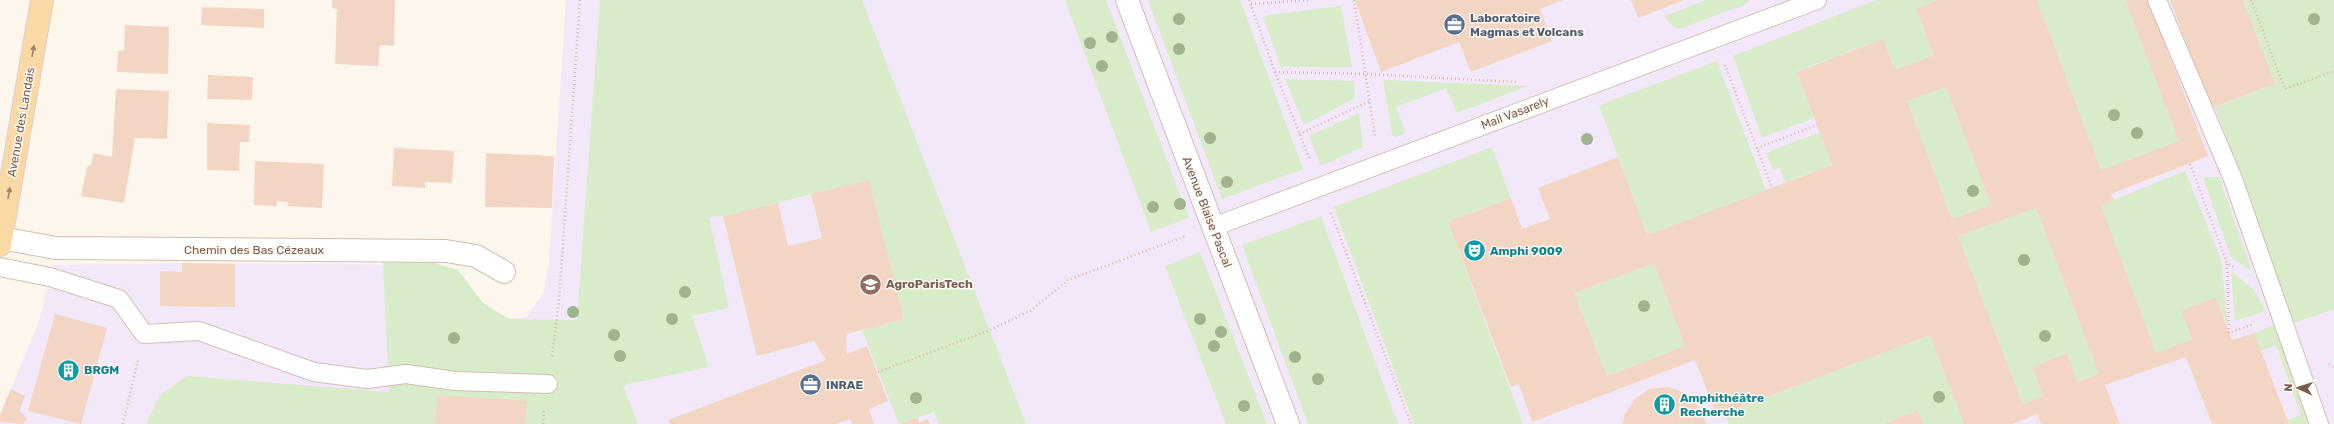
<svg xmlns="http://www.w3.org/2000/svg" width="2334" height="424" viewBox="0 0 2334 424" font-family="Rubik,sans-serif">
  <rect width="100%" height="100%" fill="#fdf6ec"/>
  <!-- education -->
  <path fill="#f3e8fa" d="M566,0H2334V424H0V415L39,321L53,265L182,263L438,265L484,308L511,319L527,317L544,292L549,261Z"/>
  <!-- green -->
  <path fill="#d8ecc9" d="M600,0H862L1026,424H939L934,412L899,424L862,330L904,319L869,180L724,216L709,217L729,308L692,316L709,367L623,385L638,424H146L160,395L187,376L389,392L383,263L431,262L458,270L483,303L509,319L577,320Z
    M1065,0H1106L1189,218L1151,232Z
    M1148,0H1240L1303,169L1222,199Z
    M1705,0H1749L1744,5L1679,29C1672,26 1668,23 1665,16Z
    M1876,0H1938L1916,9L1934,55L1895,70L1883,39L1797,71L1814,118L1762,138L1733,56Z
    M2037,0H2125L2179,141L2101,170Z
    M2243,0H2334V309L2297,322H2294L2215,107L2275,84Z
    M1341,6L1352,67H1281L1263,16Z
    M1717,61L1766,190L1647,235L1599,105Z
    M1285,79L1354,81L1355,98L1304,125Z
    M1383,80L1528,86L1457,113L1446,88L1396,107L1406,133L1396,137L1392,135Z
    M1946,87L1991,205L1952,219L1907,101Z
    M1359,113L1363,147L1321,166L1309,136Z
    M1820,132L1832,165L1785,182L1780,168L1773,169L1766,153Z
    M1492,147L1511,198L1448,222L1523,424H1414L1334,207Z
    M2185,171L2221,260L2228,327L2216,297L2181,311L2192,339L2156,353L2101,205Z
    M2203,177H2219L2252,271L2231,258Z
    M2036,208L2099,374L2078,382L2067,353L2032,367L2043,396L2023,405L1958,236Z
    M1321,216L1398,424H1308L1242,245Z
    M1200,252L1267,424H1226L1165,266Z
    M1654,263L1685,346L1607,376L1574,293Z
    M2231,271L2253,289L2266,311L2235,321Z
    M2274,325L2312,424H2289L2287,420L2301,415L2276,345L2261,351L2254,333Z
    M1930,335L1964,424H1924L1918,410L1882,424H1729L1725,413Z"/>
  <!-- building -->
  <path fill="#f3d5c3" fill-rule="evenodd" d="M332,0H395L394,46L380,45L378,66L335,64L337,9L332,8Z
    M1355,0H1563L1540,9L1552,41L1471,72L1459,42L1381,72Z
    M1631,0H1684L1638,18Z
    M1938,0H2037L2101,170L2179,141L2125,0H2148L2208,156L2111,194L2114,200L2101,205L2156,353L2192,339L2181,311L2216,297L2232,340L2254,333L2289,424H2212L2186,357L2105,385L2120,424H2041L2037,414L2012,424H1964L1930,335L1717,416L1695,360L1532,422L1519,384L1511,387L1448,222L1511,198L1522,229L1550,219L1538,188L1618,157L1647,235L1832,165L1797,72L1883,39L1895,70L1934,55L1916,9ZM1946,87L1991,205L1952,219L1907,101ZM2036,208L2099,374L2078,382L2067,353L2032,367L2043,396L2023,405L1958,236ZM1654,263L1685,346L1607,376L1574,293Z
    M2170,0H2243L2275,84L2211,108Z
    M202,7L264,9V28L201,25Z
    M125,25L169,27L168,74L117,72L118,51H124Z
    M208,75L253,77L252,100L207,99Z
    M116,89L169,91L167,139L135,138L124,203L81,196L87,167L92,164L93,153L112,157Z
    M207,123L250,125L249,142H240L239,171L207,170Z
    M394,148L454,151L452,183L425,182V188L392,186Z
    M486,153L554,156L552,208L485,207Z
    M255,161L324,164L322,208L288,206V202L277,201V206L254,205Z
    M869,180L904,319L846,334L847,354L867,346L888,401L869,409L874,424H852L850,419L836,424H670L668,420L826,360L814,341L757,356L723,216L778,203L788,246L822,238L811,194Z
    M182,263L235,264V307L160,306V271L182,272Z
    M55,314L107,328L81,424L28,411Z
    M1667,387L1676,389L1691,397L1702,411L1706,424H1622L1625,414L1635,399L1649,389Z
    M11,389L25,396L19,411L27,418L23,424L0,422V415Z
    M437,395L527,401L525,424H435Z
    M1918,410L1924,424H1883Z
    M918,417L919,423L928,419L930,424H900Z"/>
  <g fill="none" stroke-linecap="round" stroke-linejoin="round">
    <defs>
      <path id="lane" d="M2157,0L2233,179L2319,424
        M1213,227L1817,0
        M0,267L50,277L119,299L144,334L199,331L314,372L367,379L406,374L455,381L548,384"/>
      <path id="street" d="M1127,0L1288,424
        M1,238L56,248L446,251L476,256L504,272"/>
      <path id="primary" d="M0,245L42,0"/>
    </defs>
    <!-- lane casing -->
    <use href="#lane" stroke="#d1beb0" stroke-width="20"/>
    <!-- street casing -->
    <use href="#street" stroke="#d1beb0" stroke-width="24"/>
    <!-- primary casing -->
    <use href="#primary" stroke="#dad1cd" stroke-width="24"/>
    <!-- path -->
    <path stroke="#d9b8a5" stroke-width="2.5" stroke-dasharray="1 3" stroke-linecap="butt" d="M1249,0L1275,72L1310,160
      M1354,0L1375,136
      M2251,0L2285,89L2334,71
      M1251,4L1311,0
      M1725,65L1772,188
      M1275,72L1367,74L1516,82
      M1299,134L1370,101
      M1757,148L1817,125
      M2190,164L2227,263L2234,267
      M1331,213L1411,424
      M2227,264L2229,333L2254,324
      M552,356L559,301L580,0
      M2329,364L2333,367
      M878,372L990,330L1030,311L1068,280L1186,236
      M123,424L138,360
      M543,424L544,411"/>
    <!-- lane -->
    <use href="#lane" stroke="#fff" stroke-width="18"/>
    <!-- street -->
    <use href="#street" stroke="#fff" stroke-width="22"/>
    <!-- primary -->
    <use href="#primary" stroke="#fbd9a5" stroke-width="22"/>
  </g>
  <!-- trees -->
  <g fill="#a0b28e">
    <circle cx="1179" cy="19" r="6"/>
    <circle cx="2314" cy="19" r="6"/>
    <circle cx="1112" cy="37" r="6"/>
    <circle cx="1090" cy="43" r="6"/>
    <circle cx="1179" cy="49" r="6"/>
    <circle cx="1102" cy="66" r="6"/>
    <circle cx="2114" cy="115" r="6"/>
    <circle cx="2137" cy="133" r="6"/>
    <circle cx="1210" cy="138" r="6"/>
    <circle cx="1587" cy="139" r="6"/>
    <circle cx="1227" cy="182" r="6"/>
    <circle cx="1973" cy="191" r="6"/>
    <circle cx="1180" cy="204" r="6"/>
    <circle cx="1153" cy="207" r="6"/>
    <circle cx="2024" cy="260" r="6"/>
    <circle cx="685" cy="292" r="6"/>
    <circle cx="1644" cy="306" r="6"/>
    <circle cx="573" cy="312" r="6"/>
    <circle cx="672" cy="319" r="6"/>
    <circle cx="1200" cy="319" r="6"/>
    <circle cx="1221" cy="332" r="6"/>
    <circle cx="614" cy="335" r="6"/>
    <circle cx="2045" cy="336" r="6"/>
    <circle cx="454" cy="338" r="6"/>
    <circle cx="1214" cy="346" r="6"/>
    <circle cx="620" cy="356" r="6"/>
    <circle cx="1295" cy="357" r="6"/>
    <circle cx="1318" cy="379" r="6"/>
    <circle cx="1939" cy="397" r="6"/>
    <circle cx="916" cy="398" r="6"/>
    <circle cx="1244" cy="406" r="6"/>
  </g>
  <!-- one-way arrows -->
  <defs><path id="oneway-solid" d="M-6-.8H1V-3.2L6.5 0L1 3.2V.8H-6Z"/></defs>
  <g fill="#a18267">
    <use href="#oneway-solid" transform="translate(33 51) rotate(-80)"/>
    <use href="#oneway-solid" transform="translate(9 193) rotate(-80)"/>
  </g>
  <!-- icons -->
  <defs>
    <symbol id="office-disc" viewBox="-11 -11 22 22"><circle r="9.5" fill="#5c6f8a" stroke="#fffaf3"/><path d="M-6-3h4V-5.5h4V-3h4V5H-6ZM-1-4.5V-3h2v-1.5ZM-6 0V1H6V0Z" fill="#fff"/></symbol>
    <symbol id="theatre-disc" viewBox="-11 -11 22 22"><circle r="9.5" fill="#0f9aa8" stroke="#fffaf3"/><path d="M-5-5.5Q0-4 5-5.5V0Q5 5 0 6Q-5 5-5 0ZM-3.3-2.5H-1v1.5H-3.3ZM1-2.5H3.3v1.5H1ZM-2.8 1Q0 5.5 2.8 1Z" fill="#fff"/></symbol>
    <symbol id="university-disc" viewBox="-11 -11 22 22"><circle r="9.5" fill="#8d6e63" stroke="#fffaf3"/><path d="M0-5L7-2L0 1L-7-2ZM-4 1L0 2.5L4 1V4Q0 6-4 4Z" fill="#fff"/></symbol>
    <symbol id="building-disc" viewBox="-11 -11 22 22"><circle r="9.5" fill="#0f9aa8" stroke="#fffaf3"/><path d="M-4-6H4V6H1V3H-1V6H-4ZM-2.5-4.3h1.7v1.8h-1.7ZM.8-4.3h1.7v1.8H.8ZM-2.5-1h1.7V.8h-1.7ZM.8-1h1.7V.8H.8Z" fill="#fff"/></symbol>
  </defs>
  <g fill-rule="evenodd">
    <use href="#office-disc" x="1442" y="12" width="25" height="25"/>
    <use href="#theatre-disc" x="1462" y="238" width="25" height="25"/>
    <use href="#university-disc" x="858" y="272" width="25" height="25"/>
    <use href="#building-disc" x="56" y="358" width="25" height="25"/>
    <use href="#office-disc" x="798" y="372" width="25" height="25"/>
    <use href="#building-disc" x="1652" y="392" width="25" height="25"/>
  </g>
  <g text-anchor="middle" stroke-width="3" stroke-linejoin="round" paint-order="stroke">
    <!-- service labels -->
    <g font-size="12" font-weight="bold" fill="#4e5e75" stroke="#fffaf3" text-anchor="start">
      <text x="1470" y="22">Laboratoire<tspan x="1470" dy="14">Magmas et Volcans</tspan></text>
      <text x="826" y="389">INRAE</text>
    </g>
    <!-- street labels -->
    <g font-size="12" fill="#7a5c4d" stroke="#fffaf3">
      <text transform="translate(1515 113) rotate(-21)" y="4">Mail Vasarely</text>
      <text transform="translate(21 122) rotate(-80)" y="4">Avenue des Landais</text>
      <text transform="translate(1207 212) rotate(69)" y="4">Avenue Blaise Pascal</text>
      <text x="254" y="254">Chemin des Bas Cézeaux</text>
    </g>
    <!-- culture labels -->
    <g font-size="12" font-weight="bold" fill="#0d838f" stroke="#fffaf3" text-anchor="start">
      <text x="1490" y="255">Amphi 9009</text>
      <text x="84" y="374">BRGM</text>
      <text x="1680" y="402">Amphithéâtre<tspan x="1680" dy="14">Recherche</tspan></text>
    </g>
    <!-- education labels -->
    <g font-size="12" font-weight="bold" fill="#785e54" stroke="#fffaf3" text-anchor="start">
      <text x="886" y="288">AgroParisTech</text>
    </g>
  </g>
  <!-- north arrow -->
  <g transform="translate(2298 388) rotate(273)" stroke="#fffaf3" stroke-width="3" paint-order="stroke">
  <path d="M0-3L7 15L0 10L-7 15Z" fill="#7a5c4d"/>
  <text y="-6" font-size="11" font-weight="bold" text-anchor="middle" fill="#7a5c4d">N</text>
  </g>
</svg>
